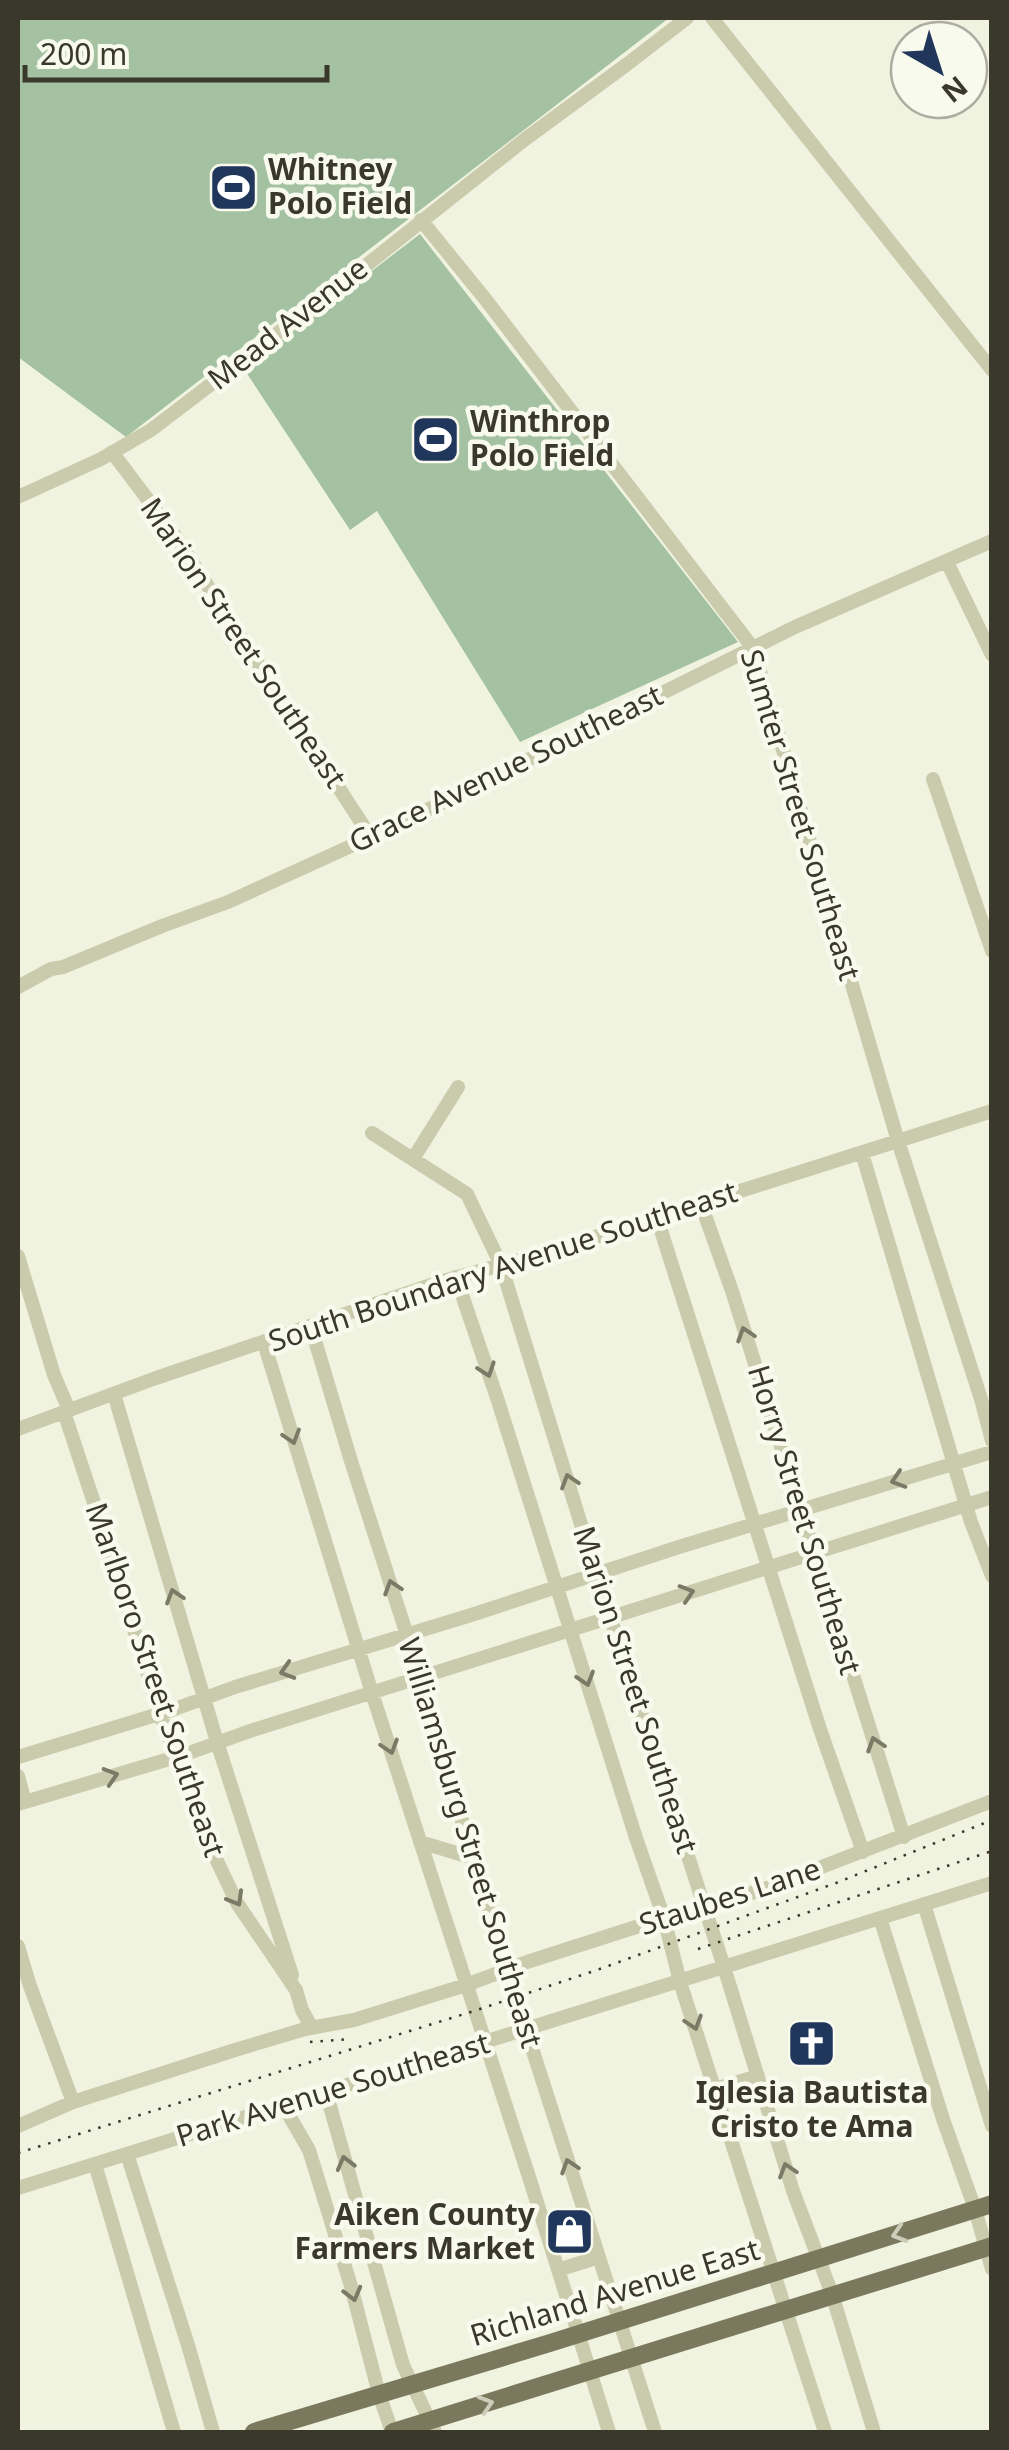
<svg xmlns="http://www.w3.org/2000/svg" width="1009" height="2450" viewBox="0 0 1009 2450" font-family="'Noto Sans',sans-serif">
  <rect width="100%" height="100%" fill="#f1f3e1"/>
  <!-- garden -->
  <path fill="#a4c2a1" d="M18,18H669L126,437L18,357Z
    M420,234L738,642L520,742L377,511L350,530L244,369Z"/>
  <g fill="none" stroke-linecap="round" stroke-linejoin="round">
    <!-- minor -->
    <path stroke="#cacbad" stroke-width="14" d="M712,18L992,370
      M421,220L486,300L753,648L898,1141L981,1399L992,1441
      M112,452L176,537L370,836
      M18,497L101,459L151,430L354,275L524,140L626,65L687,18
      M947,562L992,655
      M933,779L992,951
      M18,987L51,969L63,967L162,926L228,902L395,826L795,627L992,541
      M372,1133L467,1194L501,1265L596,1573L724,1967L793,2191L832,2294L874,2432
      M862,1153L971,1522L992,1576
      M413,1159L458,1087
      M701,1204L732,1291L904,1837
      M657,1218L820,1729L863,1852
      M18,1256L54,1375L69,1410
      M456,1277L498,1401L636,1838L664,1918L680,1982L825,2432
      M311,1327L351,1461L424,1688L440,1748L507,1970L655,2432
      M264,1343L372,1693L530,2180L609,2432
      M114,1394L217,1742L292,1975
      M64,1412L106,1539L160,1714L208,1842L237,1903L296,1990L302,2010L312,2028
      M18,1429L156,1378L443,1281L545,1253L992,1111
      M18,1757L172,1710L235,1687L468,1616L682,1546L992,1452
      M18,1776L25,1802
      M18,1804L186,1754L250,1731L992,1497
      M420,1842L473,1858
      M924,1904L992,2126
      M880,1918L943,2119L975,2209L992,2269
      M18,1946L30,1986L73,2102
      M715,2089L758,2076
      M326,2092L403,2365L435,2432
      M283,2105L309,2150L351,2286L379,2394L392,2432
      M18,2126L73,2102L235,2050L305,2029L354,2020L466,1985L527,1962L664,1918L762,1890L992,1801
      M127,2154L188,2345L213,2432
      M95,2164L174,2432
      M18,2188L992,1883
      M558,2270L599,2257"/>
    <!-- major -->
    <path stroke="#7b795d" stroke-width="18" d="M254,2432L550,2343L992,2204
      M393,2432L992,2246"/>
    <!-- rail -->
    <path stroke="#3a382b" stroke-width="2.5" stroke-dasharray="2.5 8" stroke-linecap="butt" d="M698,1949L992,1851
      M310,2042L350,2039
      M18,2153L474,2011L597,1970L836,1883L992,1820"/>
  </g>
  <!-- one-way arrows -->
  <defs><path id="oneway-chevron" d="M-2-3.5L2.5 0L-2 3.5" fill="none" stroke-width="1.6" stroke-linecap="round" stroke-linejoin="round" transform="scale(2.5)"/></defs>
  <g stroke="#7b7a66">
    <use href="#oneway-chevron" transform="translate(745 1334) rotate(-108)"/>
    <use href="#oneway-chevron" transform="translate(487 1370) rotate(71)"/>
    <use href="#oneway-chevron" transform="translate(292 1437) rotate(73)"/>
    <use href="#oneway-chevron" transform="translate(898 1480) rotate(162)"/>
    <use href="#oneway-chevron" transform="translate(569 1481) rotate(-107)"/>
    <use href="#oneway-chevron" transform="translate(392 1587) rotate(-108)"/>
    <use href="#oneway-chevron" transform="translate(687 1593) rotate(-18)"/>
    <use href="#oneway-chevron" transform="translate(174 1596) rotate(-107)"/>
    <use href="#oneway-chevron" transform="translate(287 1671) rotate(163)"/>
    <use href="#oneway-chevron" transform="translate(586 1679) rotate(73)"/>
    <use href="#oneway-chevron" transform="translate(875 1744) rotate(-108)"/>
    <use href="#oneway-chevron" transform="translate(390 1747) rotate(72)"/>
    <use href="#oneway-chevron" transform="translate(111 1776) rotate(-17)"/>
    <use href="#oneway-chevron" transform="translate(236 1899) rotate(60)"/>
    <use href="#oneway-chevron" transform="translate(694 2023) rotate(72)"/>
    <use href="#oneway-chevron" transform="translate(345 2163) rotate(-105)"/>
    <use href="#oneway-chevron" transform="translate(569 2166) rotate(-108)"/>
    <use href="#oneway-chevron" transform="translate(787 2170) rotate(-107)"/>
    <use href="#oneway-chevron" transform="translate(353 2294) rotate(75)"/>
  </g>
  <g stroke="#cdcdbb">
    <use href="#oneway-chevron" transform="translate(899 2234) rotate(163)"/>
    <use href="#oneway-chevron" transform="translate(486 2404) rotate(-17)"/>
  </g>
  <!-- icons -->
  <defs>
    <symbol id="stadium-square" viewBox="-11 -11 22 22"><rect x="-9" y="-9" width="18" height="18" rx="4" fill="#21365b" stroke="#f9faee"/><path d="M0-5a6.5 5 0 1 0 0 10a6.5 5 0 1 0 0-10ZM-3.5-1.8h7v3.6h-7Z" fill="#fff"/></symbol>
    <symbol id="church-square" viewBox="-11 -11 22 22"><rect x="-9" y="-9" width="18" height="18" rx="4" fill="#21365b" stroke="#f9faee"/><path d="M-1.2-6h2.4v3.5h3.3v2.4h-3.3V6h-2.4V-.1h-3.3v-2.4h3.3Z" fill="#fff"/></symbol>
    <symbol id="shop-square" viewBox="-11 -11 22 22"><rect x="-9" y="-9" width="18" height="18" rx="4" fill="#21365b" stroke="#f9faee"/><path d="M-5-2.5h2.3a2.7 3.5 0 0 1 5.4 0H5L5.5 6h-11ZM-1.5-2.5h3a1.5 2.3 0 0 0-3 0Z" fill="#fff"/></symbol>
  </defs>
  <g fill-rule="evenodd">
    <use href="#stadium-square" x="206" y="160" width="55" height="55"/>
    <use href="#stadium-square" x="408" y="412" width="55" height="55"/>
    <use href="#church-square" x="784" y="2016" width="55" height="55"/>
    <use href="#shop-square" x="542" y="2204" width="55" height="55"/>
  </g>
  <g text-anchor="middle" stroke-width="9" stroke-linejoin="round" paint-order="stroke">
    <!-- poi labels -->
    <g font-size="30" font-weight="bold" fill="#3a382b" stroke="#f9faee" text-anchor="start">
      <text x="268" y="180">Whitney<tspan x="268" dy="34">Polo Field</tspan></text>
      <text x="470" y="432">Winthrop<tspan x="470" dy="34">Polo Field</tspan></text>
      <text x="812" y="2103" text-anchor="middle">Iglesia Bautista<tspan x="812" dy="34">Cristo te Ama</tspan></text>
      <text x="535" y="2225" text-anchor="end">Aiken County<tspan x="535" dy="34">Farmers Market</tspan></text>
    </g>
    <!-- street labels -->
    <g font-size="30" fill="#3a382b" stroke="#f9faee">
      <text transform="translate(288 324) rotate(-38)" y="10">Mead Avenue</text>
      <text transform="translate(243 643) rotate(56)" y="10">Marion Street Southeast</text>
      <text transform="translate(506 769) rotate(-26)" y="10">Grace Avenue Southeast</text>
      <text transform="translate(800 815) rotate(73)" y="10">Sumter Street Southeast</text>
      <text transform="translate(503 1267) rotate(-18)" y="10">South Boundary Avenue Southeast</text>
      <text transform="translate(804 1520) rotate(73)" y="10">Horry Street Southeast</text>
      <text transform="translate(155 1680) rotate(71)" y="10">Marlboro Street Southeast</text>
      <text transform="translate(635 1690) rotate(72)" y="10">Marion Street Southeast</text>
      <text transform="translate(470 1843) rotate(73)" y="10">Williamsburg Street Southeast</text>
      <text transform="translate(730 1897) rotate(-18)" y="10">Staubes Lane</text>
      <text transform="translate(333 2090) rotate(-17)" y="10">Park Avenue Southeast</text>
      <text transform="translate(615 2293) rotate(-17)" y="10">Richland Avenue East</text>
    </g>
  </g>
  <!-- border -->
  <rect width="1009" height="2450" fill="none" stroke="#3a382b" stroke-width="40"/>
  <!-- north arrow -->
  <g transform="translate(939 70) rotate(141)"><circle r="48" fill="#f9faee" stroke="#adaca0" stroke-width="2.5"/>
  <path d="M0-8L18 38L0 25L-18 38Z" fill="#21365b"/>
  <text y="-15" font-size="28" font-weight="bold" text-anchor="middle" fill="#3a382b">N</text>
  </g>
  <!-- scale -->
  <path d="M25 65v15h302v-15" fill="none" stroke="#3a382b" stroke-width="5"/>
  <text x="40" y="65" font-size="30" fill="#3a382b" stroke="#f9faee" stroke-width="8" paint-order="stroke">200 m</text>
</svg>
